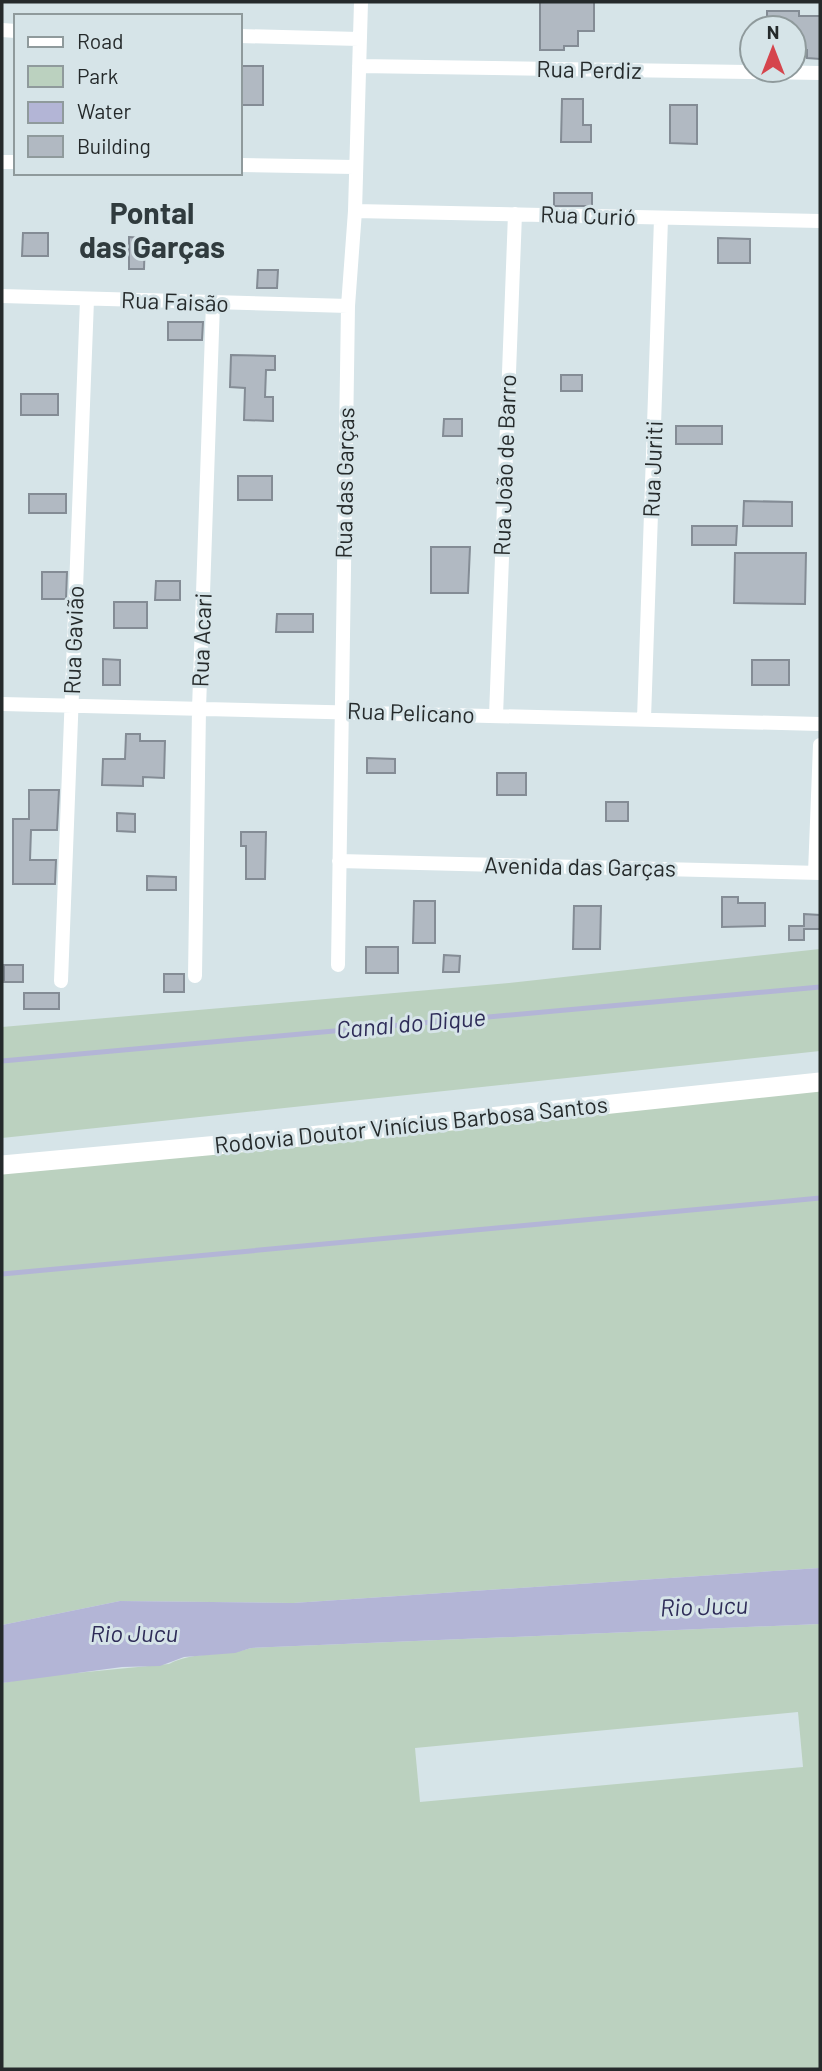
<svg xmlns="http://www.w3.org/2000/svg" width="822" height="2071" viewBox="0 0 822 2071" font-family="Barlow,sans-serif">
  <rect width="100%" height="100%" fill="#d6e4e8"/>
  <!-- green -->
  <path fill="#bbd1bf" fill-rule="evenodd" d="M820,949V1051L2,1138V1027L509,983Z
    M820,1081V1568L293,1603L120,1601L2,1625V1168Z
    M820,1624V2069H2V1683L35,1677L169,1664C193,1651 224,1657 251,1648ZM798,1712L803,1767L420,1802L415,1748Z"/>
  <!-- water -->
  <path fill="#b3b5d6" d="M820,1568V1624L251,1648L235,1653L184,1657L160,1666L122,1667L2,1683V1625L120,1601L293,1603Z"/>
  <g fill="none" stroke-linecap="round" stroke-linejoin="round">
    <!-- stream -->
    <path stroke="#b3b5d6" stroke-width="5" d="M2,1061L820,987
      M2,1274L820,1198"/>
  </g>
  <!-- building -->
  <path fill="#b1b9c2" stroke="#848c95" stroke-width="2" d="M540,2H594V31H578V46H564V50H540Z
    M767,11H799V16H820V59L807,58V50H794V28H767Z
    M240,66H263V105H240Z
    M562,99H583V125H591V142H561Z
    M670,105H697V144L670,143Z
    M554,193H592V206H554Z
    M23,233H48V256H22Z
    M129,237L145,238L144,269H129Z
    M718,238L750,239V263H718Z
    M258,270H278L277,288H257Z
    M168,322H203L202,340H168Z
    M231,355L275,356V370H266L265,397H273V421L244,420L245,388L230,387Z
    M561,375H582V391H561Z
    M21,394H58V415H21Z
    M444,419H462V436H443Z
    M676,426H722V444H676Z
    M238,476H272V500H238Z
    M29,494H66V513H29Z
    M744,501L792,502V526H743Z
    M692,526H737L736,545H692Z
    M431,547H470L468,593H431Z
    M735,553H806L805,604L734,603Z
    M42,572H67L66,599H42Z
    M156,581H180V600H155Z
    M114,602H147V628H114Z
    M277,614H313V632H276Z
    M103,659L120,660V685H103Z
    M752,660H789V685H752Z
    M126,734H140V741H165L164,778L143,777V786L102,785L103,759H125Z
    M367,758L395,759V773H367Z
    M497,773H526V795H497Z
    M29,790H59L57,830H31L30,860H56L55,884H13V819H29Z
    M606,802H628V821H606Z
    M117,813L135,814V832L117,831Z
    M241,832H266L265,879H246V846H241Z
    M147,876L176,877V890H147Z
    M722,897H738V903H765V926L722,927Z
    M414,901H435V943H413Z
    M574,906H601L600,949H573Z
    M804,914L820,915V929H804V940H789V926H804Z
    M366,947H398V973H366Z
    M444,955L460,956L459,972H443Z
    M4,965H23V982H4Z
    M164,974H184V992H164Z
    M24,993H59V1009H24Z"/>
  <g fill="none" stroke-linecap="round" stroke-linejoin="round">
    <!-- minor -->
    <path stroke="#fff" stroke-width="14" d="M2,30L16,31
      M240,36L359,39
      M359,66L820,73
      M2,162H16
      M240,165L354,167
      M355,211L820,221
      M2,296L348,306
      M2,704L820,724
      M496,716L515,214
      M644,719L661,219
      M339,861L820,873
      M815,873L820,745
      M338,965L348,306L355,211L361,2
      M195,976L199,709L213,303
      M61,981L87,300"/>
    <!-- secondary -->
    <path stroke="#fff" stroke-width="19" d="M2,1165L262,1141L820,1082"/>
  </g>
  <g text-anchor="middle" stroke-width="6" stroke-linejoin="round" paint-order="stroke">
    <!-- street labels -->
    <g font-size="23" fill="#252a2b" stroke="#d6e4e8">
      <text transform="translate(589 70) rotate(1)" y="8">Rua Perdiz</text>
      <text transform="translate(588 216) rotate(2)" y="8">Rua Curió</text>
      <text transform="translate(175 302) rotate(2)" y="8">Rua Faisão</text>
      <text transform="translate(505 465) rotate(-88)" y="8">Rua João de Barro</text>
      <text transform="translate(653 469) rotate(-88)" y="8">Rua Juriti</text>
      <text transform="translate(345 483) rotate(-89)" y="8">Rua das Garças</text>
      <text transform="translate(74 640) rotate(-88)" y="8">Rua Gavião</text>
      <text transform="translate(202 640) rotate(-88)" y="8">Rua Acari</text>
      <text transform="translate(411 713) rotate(2)" y="8">Rua Pelicano</text>
      <text transform="translate(580 867) rotate(1)" y="8">Avenida das Garças</text>
      <text transform="translate(411 1125) rotate(-6)" y="8">Rodovia Doutor Vinícius Barbosa Santos</text>
    </g>
    <!-- water labels -->
    <g font-size="24" font-style="italic" fill="#2e2c58" stroke="#d6e4e8">
      <text transform="translate(411 1024) rotate(-5)" y="8">Canal do Dique</text>
      <text transform="translate(704 1607) rotate(-2)" y="8">Rio Jucu</text>
      <text x="134" y="1642">Rio Jucu</text>
    </g>
    <!-- district labels -->
    <g font-size="30" font-weight="bold" fill="#303b3e" stroke="#d6e4e8">
      <text x="152" y="224">Pontal<tspan x="152" dy="34">das Garças</tspan></text>
    </g>
  </g>
  <!-- border -->
  <rect width="822" height="2071" fill="none" stroke="#252a2b" stroke-width="7"/>
  <!-- legend -->
  <rect x="14" y="14" width="228" height="161" fill="#d6e4e8" stroke="#8f9a9c" stroke-width="2"/>
  <rect x="28" y="37" width="35" height="10" fill="#ffffff" stroke="#8f9a9c" stroke-width="2"/>
  <text x="77" y="49" font-size="21" fill="#252a2b">Road</text>
  <rect x="28" y="66" width="35" height="21" fill="#bbd1bf" stroke="#8f9a9c" stroke-width="2"/>
  <text x="77" y="84" font-size="21" fill="#252a2b">Park</text>
  <rect x="28" y="102" width="35" height="21" fill="#b3b5d6" stroke="#8f9a9c" stroke-width="2"/>
  <text x="77" y="119" font-size="21" fill="#252a2b">Water</text>
  <rect x="28" y="136" width="35" height="21" fill="#b1b9c2" stroke="#8f9a9c" stroke-width="2"/>
  <text x="77" y="154" font-size="21" fill="#252a2b">Building</text>
  <!-- north arrow -->
  <g transform="translate(773 49)"><circle r="33" fill="#d6e4e8" stroke="#8f9a9c" stroke-width="2"/>
  <path d="M0-5L12 26L0 18L-12 26Z" fill="#d5454d"/>
  <text y="-10" font-size="19" font-weight="bold" text-anchor="middle" fill="#252a2b">N</text>
  </g>
</svg>
